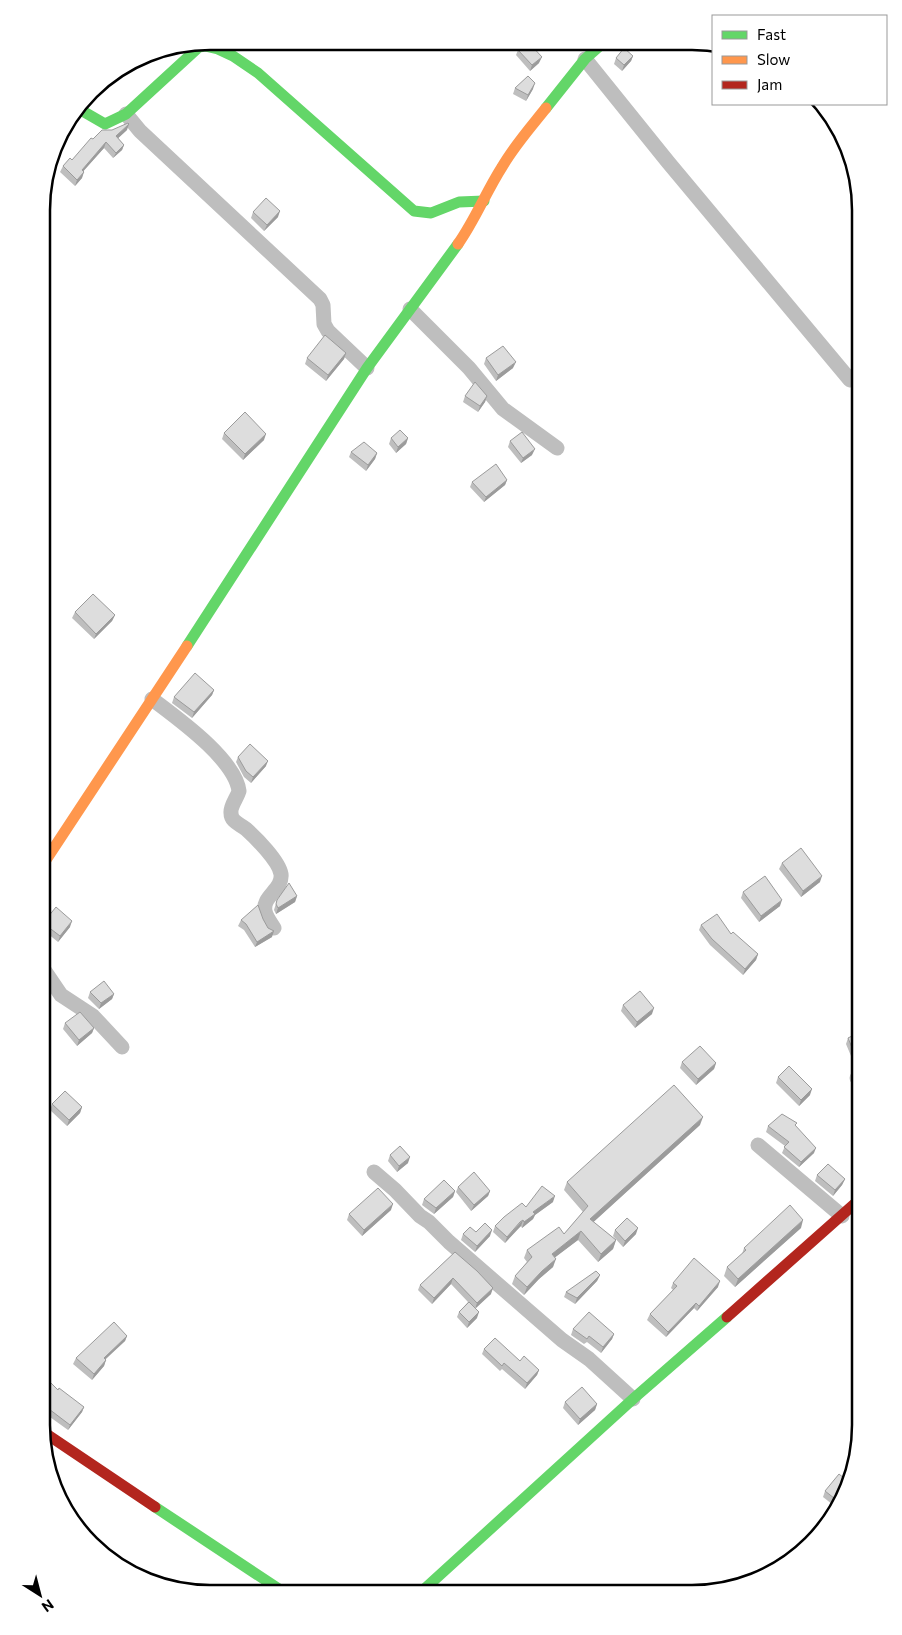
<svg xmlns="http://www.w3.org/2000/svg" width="902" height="1635" viewBox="0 0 902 1635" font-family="Commissioner,sans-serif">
  <rect width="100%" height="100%" fill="#fff"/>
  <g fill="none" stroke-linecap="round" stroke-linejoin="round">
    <!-- street -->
    <path stroke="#bebebe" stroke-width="15" d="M585,59L668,162L850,380
      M126,114L140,131L320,299L323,305L324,324L328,331L367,368
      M410,309L469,368L503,409L557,448
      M152,699C177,718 235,759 239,791C237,798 230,806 231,813C231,822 240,824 246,829C256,838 279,861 281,874C283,890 262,896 265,911C266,917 271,923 274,928
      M42,967L61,995L93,1016L122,1047
      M857,1078L860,1081
      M758,1145L842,1216
      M374,1172L395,1190L420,1216L429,1222L449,1242L562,1340L589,1359L633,1399"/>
    <!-- fast -->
    <path stroke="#63d668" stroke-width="11" d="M546,108L585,59L602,44
      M79,109L105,124L126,114L199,47L205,46L218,49L233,56L258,73L414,211L431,213L459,202L484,201
      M187,646L367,368L458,244
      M155,1507L285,1593
      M420,1593L633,1399L727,1317"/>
    <!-- slow -->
    <path stroke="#ff974d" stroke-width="11" d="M458,244C475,220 486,192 502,167C514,146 530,128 546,108
      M42,866L187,646"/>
    <!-- jam -->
    <path stroke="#b3261e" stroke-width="11" d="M727,1317L860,1199
      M42,1431L155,1507"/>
  </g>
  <!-- wall -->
  <path fill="#bebebe" d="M425,43H435L429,48Z
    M518,50L539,63L530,71L516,55Z
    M633,56L631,61L622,71L614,64L616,58Z
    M515,88L533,89L526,101L513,94Z
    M127,130L118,138L124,145L122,150L113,158L104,148L83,171L82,178L75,186L60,172L63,166L72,160L93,139Z
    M253,212L278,217L264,231L251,218Z
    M346,353L344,359L326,381L305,364L307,358Z
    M486,358L513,368L496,381L484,364Z
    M465,396H487L485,402L478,412L463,402Z
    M224,433L264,440L243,460L222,439Z
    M391,438H408L406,444L396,453L389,444Z
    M510,441L532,455L521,463L508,447Z
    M351,452L377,453L375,459L366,471L349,457Z
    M507,480L505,485L484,502L470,487L472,482Z
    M75,612L115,615L112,621L94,639L72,618Z
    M214,690L212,695L192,718L172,703L174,697Z
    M238,757L266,766L251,783L244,777L236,762Z
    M782,863L820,882L801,897L779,869Z
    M743,892L780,906L759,922L741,898Z
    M297,896L295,902L276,914L274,910L277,900Z
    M263,919L272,937L255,947L244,930L238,926L241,920Z
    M43,923L70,927L58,942L42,929Z
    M701,925L731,934L758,954L756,960L743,975L710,945L699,930Z
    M90,992L114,994L112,999L99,1009L88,998Z
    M623,1005L652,1014L635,1028L621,1011Z
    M65,1023L94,1028L92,1033L77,1046L63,1029Z
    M860,1032L851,1056L846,1044L848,1038Z
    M682,1062L716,1063L714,1069L696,1085L680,1068Z
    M778,1077L810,1095L799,1106L776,1083Z
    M52,1104L82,1107L80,1113L67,1126L50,1110Z
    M700,1125L593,1222L616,1240L613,1249L598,1262L578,1240L555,1257L553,1267L539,1279L524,1295L512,1284L515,1276L527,1262L524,1258L527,1250L564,1234L583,1212L564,1190L567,1182Z
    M768,1126L796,1127L814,1153L799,1167L782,1153L785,1146L766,1132Z
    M390,1155L408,1163L397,1172L388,1161Z
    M817,1175L845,1179L842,1185L833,1196L815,1181Z
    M458,1187L490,1191L488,1196L471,1211L456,1192Z
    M455,1191L453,1197L434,1214L422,1205L424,1199Z
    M553,1202L535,1215L533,1219L522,1228L521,1226L518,1228L505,1243L493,1232L495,1226L526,1207Z
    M391,1210L362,1236L347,1220L349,1214Z
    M801,1228L735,1287L724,1276L727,1267L742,1254L744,1248Z
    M615,1230L636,1234L623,1247L613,1236Z
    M476,1232L490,1236L475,1252L461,1240L463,1234Z
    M455,1252L491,1294L475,1308L477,1318L467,1328L457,1317L459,1312L468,1302L451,1284L432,1304L418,1290L420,1285Z
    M600,1275L597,1281L575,1304L564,1297L566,1292Z
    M673,1283L718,1287L697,1311L694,1308L666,1337L647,1320L650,1314L673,1290L671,1288Z
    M573,1329L614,1334L612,1339L601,1353L587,1342L584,1344L571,1335Z
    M127,1336L125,1341L106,1359L104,1366L92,1380L73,1364L76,1358Z
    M484,1349L520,1361L539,1370L537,1375L525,1389L502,1369L500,1371L482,1354Z
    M41,1373L58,1390L84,1407L82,1412L68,1430L43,1412L44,1410L41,1408Z
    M565,1402L597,1404L595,1410L578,1425L563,1408Z
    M850,1483L837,1508L823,1497L825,1491Z"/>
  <!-- shaded-wall -->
  <path fill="#9b9b9b" d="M431,43H435L429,48Z
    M633,56L631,61L622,71L624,65Z
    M542,57L539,63L530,71L532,65Z
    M535,83L533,89L526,101L528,95Z
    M129,124L127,130L114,142L116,136Z
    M106,142L104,148L80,175L82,170Z
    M124,145L122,150L113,158L116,153Z
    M84,172L82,178L75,186L77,180Z
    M280,211L278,217L264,231L267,225Z
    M346,353L344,359L326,381L328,375Z
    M516,362L513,368L496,381L498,375Z
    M487,396L485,402L478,412L480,406Z
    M266,434L264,440L243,460L245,454Z
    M408,438L406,444L396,453L398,447Z
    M535,449L532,455L521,463L523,458Z
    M377,453L375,459L366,471L368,465Z
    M507,480L505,485L484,502L486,497Z
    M115,615L112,621L94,639L96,634Z
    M214,690L212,695L192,718L194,712Z
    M268,761L266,766L251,783L253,777Z
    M822,876L820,882L801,897L803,891Z
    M297,896L295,902L276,914L278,908Z
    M782,900L780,906L759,922L761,916Z
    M72,921L70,927L58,942L60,936Z
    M274,931L272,937L255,947L257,942Z
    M758,954L756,960L743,975L745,969Z
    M114,994L112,999L99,1009L101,1003Z
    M654,1008L652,1014L635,1028L637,1022Z
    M94,1028L92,1033L77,1046L79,1040Z
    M860,1043V1047L851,1056L853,1050Z
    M716,1063L714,1069L696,1085L698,1079Z
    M812,1089L810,1095L799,1106L801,1100Z
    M82,1107L80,1113L67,1126L69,1120Z
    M703,1117L700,1125L587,1228L590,1219Z
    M816,1148L814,1153L799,1167L801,1162Z
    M410,1157L408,1163L397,1172L399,1166Z
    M845,1179L842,1185L833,1196L835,1190Z
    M455,1191L453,1197L434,1214L436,1208Z
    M490,1191L488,1196L471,1211L474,1205Z
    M555,1196L553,1202L535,1215L533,1219L522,1228L524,1222L533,1212Z
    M393,1204L391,1210L362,1236L364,1230Z
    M523,1220L521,1226L505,1243L507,1237Z
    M803,1220L801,1228L735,1287L738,1279Z
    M638,1228L636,1234L623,1247L625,1241Z
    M492,1230L490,1236L475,1252L477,1246Z
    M581,1231L578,1240L549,1262L552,1254Z
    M616,1240L613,1249L598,1262L601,1254Z
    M556,1259L553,1267L539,1279L524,1295L527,1287L542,1271Z
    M600,1275L597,1281L575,1304L577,1298Z
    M453,1278L451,1284L432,1304L434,1298Z
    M720,1281L718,1287L697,1311L699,1306Z
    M493,1288L491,1294L475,1309L477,1303Z
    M696,1303L694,1308L666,1337L668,1332Z
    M479,1312L477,1318L467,1328L469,1322Z
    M614,1334L612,1339L601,1353L603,1347Z
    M127,1336L125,1341L101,1363L104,1358Z
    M106,1360L104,1366L92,1380L94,1374Z
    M539,1370L537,1375L525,1389L527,1383Z
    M597,1404L595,1410L578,1425L580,1419Z
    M84,1407L82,1412L68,1430L70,1425Z
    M103,1546L101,1552L100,1553L98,1551Z"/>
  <!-- building -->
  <path fill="#ddd" stroke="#9b9b9b" d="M526,43H529L542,57L532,65L518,50Z
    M624,48L633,56L624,65L616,58Z
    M528,76L535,83L528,95L515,88Z
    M128,123L129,124L116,136L124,145L116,153L106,142L82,170L84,172L77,180L63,166L70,158L72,160L91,138L93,139L102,130H112Z
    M266,198L280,211L267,225L253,212Z
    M325,335L346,353L328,375L307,358Z
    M503,346L516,362L498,375L486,358Z
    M475,382L487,396L480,406L465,396Z
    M245,412L266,434L245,454L224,433Z
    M400,430L408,438L398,447L391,438Z
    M522,432L535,449L523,458L510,441Z
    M364,442L377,453L368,465L351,452Z
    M496,464L507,480L486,497L472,482Z
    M93,594L115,615L96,634L75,612Z
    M195,673L214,690L194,712L174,697Z
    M250,744L268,761L253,777L246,771L238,757Z
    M801,848L822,876L803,891L782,863Z
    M765,876L782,900L761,916L743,892Z
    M289,883L297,896L278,908L276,904L277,900Z
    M258,905L263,919L268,928L274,931L257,942L246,924L241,920Z
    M56,907L72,921L60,936L43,923Z
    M717,914L731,934L733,932L758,954L745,969L712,939L701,925Z
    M104,981L114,994L101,1003L90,992Z
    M640,991L654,1008L637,1022L623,1005Z
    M80,1012L94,1028L79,1040L65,1023Z
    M860,1032V1043L853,1050L848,1038Z
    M700,1046L716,1063L698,1079L682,1062Z
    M789,1066L812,1089L801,1100L778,1077Z
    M674,1085L703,1117L590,1219L616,1240L601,1254L581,1231L552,1254L556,1259L542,1271L527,1287L515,1276L532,1257L527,1250L559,1227L564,1234L588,1206L567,1182Z
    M65,1091L82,1107L69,1120L52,1104Z
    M782,1114L797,1123L795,1125L816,1148L801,1162L784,1147L789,1142L768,1126Z
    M400,1146L410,1157L399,1166L390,1155Z
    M828,1164L845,1179L835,1190L817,1175Z
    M474,1172L490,1191L474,1205L458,1187Z
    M444,1180L455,1191L436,1208L424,1199Z
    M542,1186L555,1196L533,1212L535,1214L524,1222L523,1220L520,1222L507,1237L495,1226L504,1217L522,1203L526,1207Z
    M378,1188L393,1204L364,1230L349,1214Z
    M790,1205L803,1220L738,1279L727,1267L746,1250L744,1248Z
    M627,1218L638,1228L625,1241L615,1230Z
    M485,1223L492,1230L477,1246L463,1234L470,1227L476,1232Z
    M455,1252L477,1271L493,1288L477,1303L453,1278L434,1298L420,1285Z
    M694,1258L720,1281L699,1306L696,1303L668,1332L650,1314L677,1286L673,1283Z
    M596,1271L600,1275L577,1298L566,1292Z
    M469,1302L479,1312L469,1322L459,1312Z
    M589,1312L614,1334L603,1347L589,1336L587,1339L573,1329Z
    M114,1322L127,1336L104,1358L106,1360L94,1374L76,1358Z
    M495,1338L520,1361L524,1356L539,1370L527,1383L504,1363L502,1366L484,1349Z
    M41,1373L58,1390L59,1388L84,1407L70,1425L45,1406L46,1405L41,1400Z
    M582,1387L597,1404L580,1419L565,1402Z
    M839,1474L850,1483L848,1489L839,1502L825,1491Z
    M85,1527L103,1546L98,1551L83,1528Z"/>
  <!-- crop -->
  <path d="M0 0H902V1635H0ZM210 50H692A160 160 0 0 1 852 210V1425A160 160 0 0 1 692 1585H210A160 160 0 0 1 50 1425V210A160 160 0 0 1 210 50Z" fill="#fff" fill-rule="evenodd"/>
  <path fill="none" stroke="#000" stroke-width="2.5" d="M210 50H692A160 160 0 0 1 852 210V1425A160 160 0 0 1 692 1585H210A160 160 0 0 1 50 1425V210A160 160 0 0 1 210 50Z"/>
  <!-- legend -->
  <rect x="712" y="15" width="175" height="90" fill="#ffffff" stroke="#999999"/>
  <rect x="722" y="31" width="25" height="8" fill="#63d668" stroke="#999999"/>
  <text x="757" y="40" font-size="15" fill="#000000">Fast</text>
  <rect x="722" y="56" width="25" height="8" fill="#ff974d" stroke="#999999"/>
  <text x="757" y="65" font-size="15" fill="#000000">Slow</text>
  <rect x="722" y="81" width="25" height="8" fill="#b3261e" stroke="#999999"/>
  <text x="757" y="90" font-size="15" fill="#000000">Jam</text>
  <!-- north arrow -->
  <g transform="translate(40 1595) rotate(144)" stroke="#ffffff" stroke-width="4" paint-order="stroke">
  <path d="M0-4L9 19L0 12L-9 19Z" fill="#000000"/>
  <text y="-8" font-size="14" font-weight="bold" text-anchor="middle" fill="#000000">N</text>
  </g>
</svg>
